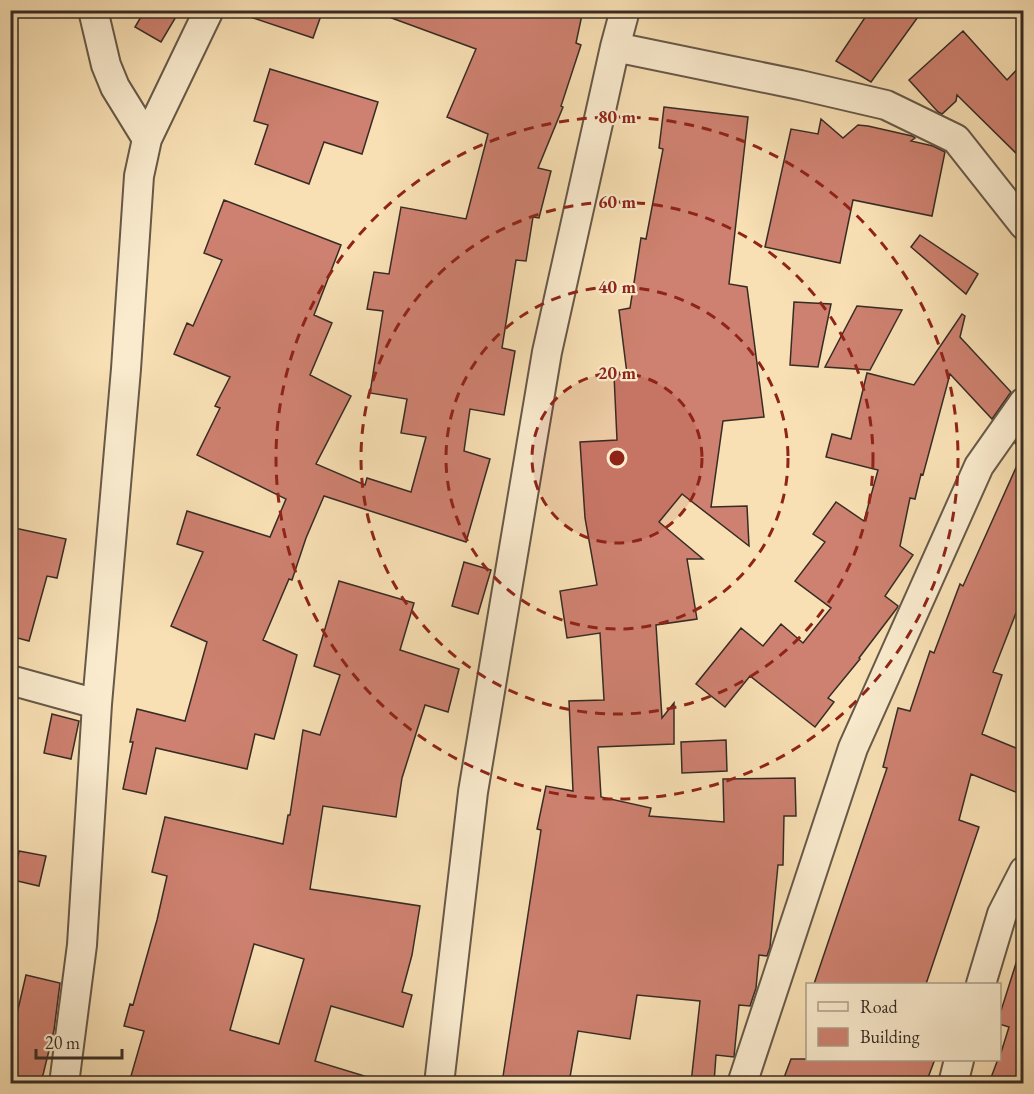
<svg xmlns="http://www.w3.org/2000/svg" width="1034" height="1094" viewBox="0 0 1034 1094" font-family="'EB Garamond',serif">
  <rect width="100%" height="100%" fill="#f8e0b4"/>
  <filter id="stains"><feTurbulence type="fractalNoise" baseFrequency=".00333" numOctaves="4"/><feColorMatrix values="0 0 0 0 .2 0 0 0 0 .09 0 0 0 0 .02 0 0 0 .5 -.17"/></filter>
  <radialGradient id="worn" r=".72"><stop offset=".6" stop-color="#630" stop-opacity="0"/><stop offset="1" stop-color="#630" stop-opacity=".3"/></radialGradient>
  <!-- building -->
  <path fill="#ce8170" stroke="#372c25" stroke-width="1.5" fill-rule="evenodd" d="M145,10H180L161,42L135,27Z
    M245,10H323L313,38L244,15Z
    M379,10H583L576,43L581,45L561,106L563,107L538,168L551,171L539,218L533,217L526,261L516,260L502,348L515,351L504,415L470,409L464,451L490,459L466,542L324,496L306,538L292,580L289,579L263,640L297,655L274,739L255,734L247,769L156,748L146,794L123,789L133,742H130L137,709L185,721L207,642L171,626L203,552L177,544L187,511L270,537L286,499L197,455L220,408L215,406L230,377L174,354L187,323L193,326L222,260L204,253L224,200L341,245L314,315L332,323L310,375L351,396L316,464L365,485L367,478L411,492L426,437L401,433L407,399L370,393L383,311L367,309L374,272L389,274L401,207L466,219L488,134L447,117L476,49L378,13Z
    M870,10H923L871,82L836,61Z
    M963,31L1007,80L1023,63V160L957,95L956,101L942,114L938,112L909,80Z
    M270,69L378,102L362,154L324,142L309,184L255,164L268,125L254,121Z
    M664,107L748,117L729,284L747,287L764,417L723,421L711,507L747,506L749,546L682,494L659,522L703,559H687L697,619L656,625L662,718L674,703V744L598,747L601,797L651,808L649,816L724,822L723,779L795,778L796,816H784L783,865H778L770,947L767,956L759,955L756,988L750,1006L739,1005L734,1057L716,1055L714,1083H691L700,1001L637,995L630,1039L578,1031L569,1083H502L541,830L537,829L546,786L573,791L569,701L604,700L600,633L567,638L560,591L597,585L585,518L580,442L617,440L614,375L627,374L619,310L630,308L641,238L646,239L663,149L659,148Z
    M821,119L843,138L858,125L868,126L912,136L915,138L911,141L933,146L945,152L932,216L853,200L840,263L765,247L791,129L818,134Z
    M920,235L978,274L966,294L911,247Z
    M794,302L831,304L818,367L790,365Z
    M857,306L902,310L870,370L825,367Z
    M962,314L965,316L960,337L1011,392L992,419L950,374L923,475L921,474L915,499L910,498L900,546L913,555L885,596L898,606L897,608L859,658L860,659L828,698L834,702L815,727L750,676L725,707L696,684L741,628L763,646L781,624L803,643L831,608L795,581L825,542L813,534L836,502L864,521L878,470L826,457L832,434L851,439L867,373L914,385Z
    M1023,431V595L993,672L1002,675L982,734L1023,751V795L971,774L959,820L979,827L926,984H814L887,768L883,767L898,708L910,711L930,651L934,653L960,584L963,586L1023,452L1015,443Z
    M10,527L66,539L57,578L47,576L29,641L10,636Z
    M464,562L491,570L478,614L452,606Z
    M339,581L414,603L400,650L459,669L448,712L425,705L402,778L396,817L323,806L310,889L420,906L412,955L402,992L412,995L403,1027L331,1006L315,1061L371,1078L370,1083H129L144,1031L124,1026L130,1004L133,1005L157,920L167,876L152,872L165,817L283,844L288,815H290L303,730L320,735L340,675L314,666ZM254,944L304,959L279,1044L230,1030Z
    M52,714L79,721L71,759L44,753Z
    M726,740L727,771L682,773L681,742Z
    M19,851L46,856L39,886L13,880Z
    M1018,957H1023V1083H989L998,1059H999L1009,1027L999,1024V1017Z
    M26,975L60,983L54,1030L41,1083H10V1016L16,1018Z
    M791,1059H935L926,1083H782Z"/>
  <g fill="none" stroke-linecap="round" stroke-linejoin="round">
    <defs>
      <path id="minor" d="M93,10L106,65L115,87L147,139
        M615,47L800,85L886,105L956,139L1024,225
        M10,680L97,704
        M981,984L1002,914L1024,871
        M64,1084L82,945L97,704L126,369L139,176L147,139L209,10
        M439,1084L473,792L547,352L615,47L625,10
        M742,1084L853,748L979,466L1024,402
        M953,1084L959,1060"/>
    </defs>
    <!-- minor casing -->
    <use href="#minor" stroke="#675949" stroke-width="32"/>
    <!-- minor -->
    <use href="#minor" stroke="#faebce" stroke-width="28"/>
  </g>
  <!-- distance rings -->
  <circle cx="617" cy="458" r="85" fill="#8f2418" fill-opacity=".12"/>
  <g fill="none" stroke="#8f2418" stroke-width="3" stroke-dasharray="10 8">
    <circle cx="617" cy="458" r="85"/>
    <circle cx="617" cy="458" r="171"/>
    <circle cx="617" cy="458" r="256"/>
    <circle cx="617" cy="458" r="341"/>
  </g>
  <circle cx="617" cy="458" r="9" fill="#8f2418" stroke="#faebce" stroke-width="3"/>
  <g font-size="18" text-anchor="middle" font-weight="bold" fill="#8f2418" stroke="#faebce" stroke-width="4.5" stroke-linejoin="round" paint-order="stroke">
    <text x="617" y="123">80 m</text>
    <text x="617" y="208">60 m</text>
    <text x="617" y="293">40 m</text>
    <text x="617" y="379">20 m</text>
  </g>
  <!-- margin -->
  <rect width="1034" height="1094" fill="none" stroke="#f8e0b4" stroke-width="36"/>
  <rect x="12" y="12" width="1010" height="1070" fill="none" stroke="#372c25" stroke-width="3"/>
  <rect x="18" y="18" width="998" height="1058" fill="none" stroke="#372c25" stroke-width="1.5"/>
  <!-- legend -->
  <rect x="806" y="983" width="195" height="78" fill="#faebce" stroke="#ac9f8a" stroke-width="1.5"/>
  <rect x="818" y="1002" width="30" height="9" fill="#faebce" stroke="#ac9f8a" stroke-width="1.5"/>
  <text x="860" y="1013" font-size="18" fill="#372c25">Road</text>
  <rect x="818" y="1028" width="30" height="18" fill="#ce8170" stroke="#ac9f8a" stroke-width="1.5"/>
  <text x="860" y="1043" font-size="18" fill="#372c25">Building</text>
  <!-- scale -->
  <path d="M36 1049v9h86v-9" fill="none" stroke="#372c25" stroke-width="3"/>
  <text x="45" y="1049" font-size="18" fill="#372c25" stroke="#faebce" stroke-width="4.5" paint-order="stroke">20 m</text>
  <rect width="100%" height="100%" filter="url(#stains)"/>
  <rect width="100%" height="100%" fill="url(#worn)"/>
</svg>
